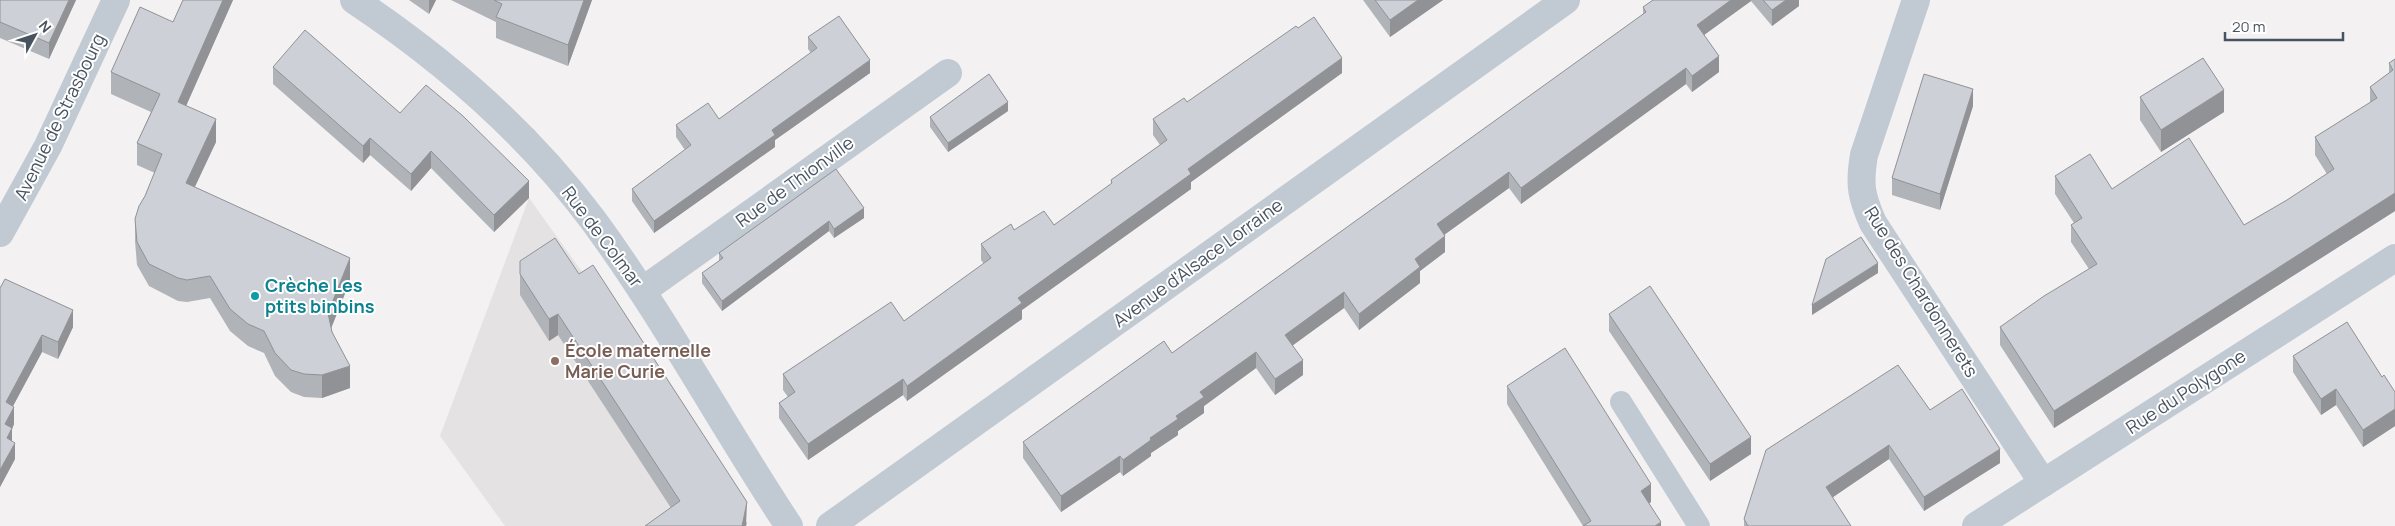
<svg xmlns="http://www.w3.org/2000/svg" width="2395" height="526" viewBox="0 0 2395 526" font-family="Manrope,sans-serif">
  <rect width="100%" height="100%" fill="#f3f1f1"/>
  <!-- education -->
  <path fill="#e4e2e3" d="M529,198L593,287L747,523L746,526H505L440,436Z"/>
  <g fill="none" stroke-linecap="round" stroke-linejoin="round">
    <!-- service -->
    <path stroke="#c1cad3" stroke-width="22" d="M1621,402L1699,526"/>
    <!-- minor -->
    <path stroke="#c1cad3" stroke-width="28" d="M354,0C444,60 528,133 593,220C665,318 722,425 789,526
      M1916,0L1864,155C1859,184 1861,196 1873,223L2043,483
      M0,233L48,146L116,0
      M642,291L948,73
      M830,526L1566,0"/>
    <!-- tertiary -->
    <path stroke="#c1cad3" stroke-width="28" d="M1976,526L2395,258"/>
  </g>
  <!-- wall -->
  <path fill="#b0b3b8" d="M0,0H76L49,59L0,38Z
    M183,0H233L186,106L216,142L194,187L350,281L331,328L350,388L322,398L304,397L291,392L275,376L264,353L248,346L230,331L210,298L187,302L178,301L149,286L137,265L135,241V219L155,173L137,165V143L151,112L111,94V72L173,22Z
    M409,0H436L429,14Z
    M451,0H592L568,66L496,38V22Z
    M1363,0H1443L1390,37Z
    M1653,0H1799V6L1772,26L1751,1L1704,35L1719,72L1692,92L1686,84L1521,204L1509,188L1444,235L1445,252L1420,271V283L1359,330L1344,308L1293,345L1303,375L1275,395L1256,368L1204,406V413L1178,431V435L1151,453V456L1123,476L1120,472L1061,512L1023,458V442L1172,353L1643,15V7Z
    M1298,28L1342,73L1191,182V189L1022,310V319L907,401L903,395L808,460L779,418V403L788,397L783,390V374L904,321L984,264L981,260V244L1014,230L1054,225L1111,185V180L1160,145L1153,135V119L1187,102Z
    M808,37L870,73L775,140V147L654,233L632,201V189L685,150L676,137V125L719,119L811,53L808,49Z
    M2395,59V211L2054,428L2000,345V327L2089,269L2071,242V225L2074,223L2055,194V176L2112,189L2244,225L2287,200L2327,174L2315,155V137L2370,103V87L2389,73V63Z
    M273,67L400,113L529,198L494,232L431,168L411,191L370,155L363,163L273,84Z
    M2140,97L2224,112L2161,152L2140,120Z
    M1973,106L1940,210L1892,195V178Z
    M1008,111L948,152L930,127V117Z
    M836,169L864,218L834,238L829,231L722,311L702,283V273L719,261V253Z
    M520,261L747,523L746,526H645L671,508L558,335L549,341L520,295Z
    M0,288L73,327L58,359L42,352L13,406L14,424L12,429V441L15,459L0,487Z
    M1609,314L1751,454L1710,481L1609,331Z
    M2293,356L2382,377L2395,392V426L2363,447L2336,405L2321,415L2293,372Z
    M1507,386L1651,502L1649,503L1661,526H1583L1507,404Z
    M1930,410L2000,463L1924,511L1889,459L1832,497L1851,526H1744V519Z"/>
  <!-- shaded-wall -->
  <path fill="#909296" d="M69,0H76L49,59V43Z
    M223,0H233L178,124V102Z
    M429,0H436L429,14Z
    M584,0H592L568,66V45Z
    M1418,0H1443L1390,37V20Z
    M1731,0H1751V1L1697,40V25Z
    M1786,0H1799V6L1772,26V10Z
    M1719,56V72L1692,92V76Z
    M1342,58V73L1191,182V189L1022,310V319L907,401V386L1018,298L1188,169Z
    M870,60V73L775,140V147L654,233V221L772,130Z
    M1686,68V84L1521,204V188Z
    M1973,89V106L1940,210V194Z
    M2224,90V112L2161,152V130Z
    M1008,102V111L948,152V143Z
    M216,119V142L186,206V183Z
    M370,138V155L363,163V146Z
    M431,151V168L411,191V174Z
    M1509,172V188L1437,240V224Z
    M529,181V198L494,232V215Z
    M2395,193V211L2054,428V411Z
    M864,208V218L834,238V229Z
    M829,221V231L722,311V301Z
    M1445,236V252L1420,271V283L1359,330V314L1415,259Z
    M350,258V281L328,336V313Z
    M1878,263V273L1812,315V305Z
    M1344,292V308L1285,351V335Z
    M73,310V327L58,359V342Z
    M558,314V335L549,341V319Z
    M42,335V352L6,419V402Z
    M1256,352V368L1204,406V413L1178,431V435L1151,453V456L1123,476V460L1176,416L1200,392Z
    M1303,360V375L1275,395V379Z
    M350,366V388L322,398V375Z
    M903,379V395L808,460V444Z
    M2336,389V405L2321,415V399Z
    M14,407V424L12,429V445L7,455L5,424Z
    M2395,409V426L2363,447V430Z
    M1751,437V454L1710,481V464Z
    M15,443V459L0,487V470Z
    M1889,445V459L1826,502V487Z
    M2000,449V463L1924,511V497Z
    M1120,456V472L1061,512V496Z
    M1651,484V502L1641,509V491Z
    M747,502L746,526H742Z
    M1661,522V526H1655Z"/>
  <!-- building -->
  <path fill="#cdd0d6" stroke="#909296" d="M0,0H69L49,43L0,22Z
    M183,0H223L178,102L216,119L186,183L350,258L328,313L332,332L350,366L322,375L304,374L291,370L275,353L264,331L248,324L230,309L210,276L187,280L178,278L149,264L137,242L135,219L139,206L145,196L162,154L137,143L160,94L111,72L140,7L173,22Z
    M494,0H584L568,45L496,17L502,4Z
    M1375,0H1418L1390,20Z
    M1653,0H1731L1697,25L1719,56L1692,76L1686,68L1521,188L1509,172L1437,224L1445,236L1415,259L1420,267L1359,314L1344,292L1285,335L1303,360L1275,379L1256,352L1200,392L1204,397L1176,416L1178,419L1150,438L1151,440L1123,460L1120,456L1061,496L1023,442L1164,341L1172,353L1646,12L1643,7Z
    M1763,0H1786L1772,10Z
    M839,16L870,60L772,130L775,135L654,221L632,189L691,145L676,125L708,103L719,119L817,48L808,37Z
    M1314,17L1342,58L1188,169L1191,174L1018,298L1022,303L907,386L903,379L808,444L779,403L795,392L783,374L891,302L904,321L991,258L981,244L1011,224L1014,230L1044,211L1054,225L1112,183L1111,180L1167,140L1153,119L1184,98L1187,102L1296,26L1298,28Z
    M305,30L400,113L426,85L463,116L529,181L494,215L431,151L411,174L370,138L363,146L273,67Z
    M2203,58L2224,90L2161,130L2140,97Z
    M2395,59V193L2054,411L2000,327L2044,296L2097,264L2071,225L2082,218L2055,176L2090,154L2112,189L2189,138L2244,225L2287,200L2334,169L2315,137L2377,98L2370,87L2393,70L2389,63Z
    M989,74L1008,102L948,143L930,117Z
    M1924,74L1973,89L1940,194L1892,178Z
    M836,169L864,208L834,229L829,221L722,301L702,273L723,258L719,253Z
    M1861,237L1878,263L1812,305L1826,259Z
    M555,238L579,274L593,265L747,502L742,526H645L680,501L558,314L549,319L520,274V261Z
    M5,279L73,310L58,342L42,335L6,402L14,407L5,424L12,428L7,438L15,443L0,470V288Z
    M1650,286L1751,437L1710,464L1609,314Z
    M2347,322L2382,377L2384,375L2395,392V409L2363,430L2336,389L2321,399L2293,356Z
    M1565,348L1651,484L1641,491L1661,522L1655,526H1583L1591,521L1507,386Z
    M1898,365L1930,410L1962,389L2000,449L1924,497L1889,445L1826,487L1851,526H1748L1744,519L1766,450Z"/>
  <!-- markers -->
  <circle fill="#0f9aa8" stroke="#fff" stroke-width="2" cx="255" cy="296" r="5"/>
  <circle fill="#8d6e63" stroke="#fff" stroke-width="2" cx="555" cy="361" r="5"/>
  <g text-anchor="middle" stroke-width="4" stroke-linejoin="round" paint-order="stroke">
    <!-- street labels -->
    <g font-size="18" fill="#485360" stroke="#fff">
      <text transform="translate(60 117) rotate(-64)" y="6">Avenue de Strasbourg</text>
      <text transform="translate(795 182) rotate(-36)" y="6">Rue de Thionville</text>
      <text transform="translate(602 237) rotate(53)" y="6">Rue de Colmar</text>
      <text transform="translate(1198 263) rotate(-36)" y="6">Avenue d'Alsace Lorraine</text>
      <text transform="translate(1921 292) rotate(58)" y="6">Rue des Chardonnerets</text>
      <text transform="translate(2186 392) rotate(-33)" y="6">Rue du Polygone</text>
    </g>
    <!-- culture labels -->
    <g font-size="18" font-weight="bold" fill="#0d838f" stroke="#fff" text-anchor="start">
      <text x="265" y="292">Crèche Les<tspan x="265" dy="21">ptits binbins</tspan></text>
    </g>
    <!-- education labels -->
    <g font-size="18" font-weight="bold" fill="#785e54" stroke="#fff" text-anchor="start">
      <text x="565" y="357">École maternelle<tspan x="565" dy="21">Marie Curie</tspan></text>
    </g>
  </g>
  <!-- north arrow -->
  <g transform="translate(35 35) rotate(50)" stroke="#ffffff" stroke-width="4" paint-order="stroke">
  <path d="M0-4L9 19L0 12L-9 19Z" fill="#485360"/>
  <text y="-8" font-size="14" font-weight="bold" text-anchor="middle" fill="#485360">N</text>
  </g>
  <!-- scale -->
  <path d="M2225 32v8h118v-8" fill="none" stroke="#485360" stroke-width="2.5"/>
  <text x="2232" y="32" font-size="15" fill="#485360" stroke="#ffffff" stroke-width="4" paint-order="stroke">20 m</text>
</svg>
